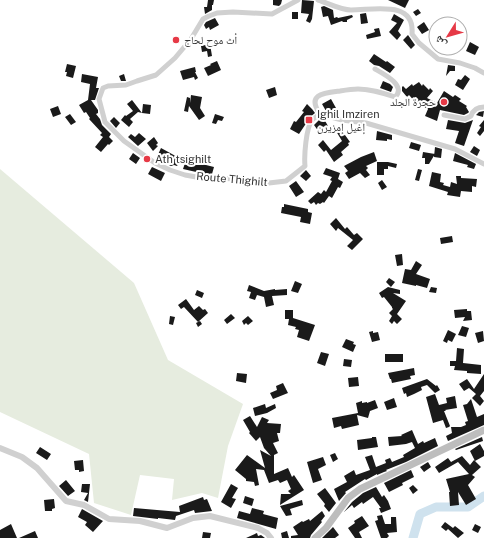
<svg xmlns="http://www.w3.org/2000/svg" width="484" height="538" viewBox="0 0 484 538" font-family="'Public Sans','Noto Naskh Arabic',sans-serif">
  <rect width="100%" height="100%" fill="#fff"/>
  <!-- green -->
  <path fill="#e6ecdf" d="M0,169L134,283L168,360L243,404L228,446L218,498L202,493L172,500L174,479L140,475L131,515L94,503L89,454L0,412Z"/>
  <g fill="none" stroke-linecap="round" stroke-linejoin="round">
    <!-- river -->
    <path stroke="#cfe2ee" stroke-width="9" d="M413,538L420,514L436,507H468L484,496"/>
  </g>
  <!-- building -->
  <path fill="#1a1a1a" d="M208,0H214L213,5H212V10L205,14L204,7H207Z
    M273,0H282L281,4L279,6L273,5Z
    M302,0L314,1L312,19L310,23L306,21L309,14L301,13Z
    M388,0H409L405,8Z
    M324,6L333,10L334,18L337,17L338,18L352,15L353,17L347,20V22H343L342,21L331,25L328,16L323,17L321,7Z
    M418,9L421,13L416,16L413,12Z
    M292,12H298V19H292Z
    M366,13L368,23L361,24L360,14Z
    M394,14L404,20L398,31L401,35L397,40L389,32L397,23L391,20Z
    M215,18L219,25L210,30L209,27L206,29L204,25L206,22Z
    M424,22L429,30L422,34L417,27Z
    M379,28L381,36L367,39L366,35L375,32L374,29Z
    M408,35L415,45L411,49L403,40Z
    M470,42L479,47L475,55L466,51Z
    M210,44L212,56L208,57L207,51L202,52L201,46Z
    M374,54L386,62L387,61L395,67L390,73L379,66L374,65L369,61Z
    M217,61L221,70L208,76L204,68L211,65L210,64Z
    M67,64L76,66L73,78L66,76L67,72H65Z
    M448,65L455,66V71H450L446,76Z
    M195,67L196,72H195L198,78L195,80L194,77L183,80L180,71Z
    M82,74L98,77L96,88H99L95,100H91L98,110V113L96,114L100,119L102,125L111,134L109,137L113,141L109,145L108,144L101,152L95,147L103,137L100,135L102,133L89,119L90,118L86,112L84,113L79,105L88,100L90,84L81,82Z
    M124,74L126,81H121L119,76Z
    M465,75L470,79L463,90L455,85L458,79L461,80Z
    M383,81L390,84L393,87L391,92L380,88Z
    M419,82L422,86L423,84L429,90L430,88L433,91L427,98L437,103L444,91L453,97L455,95L461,99L459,101L467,106L466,107L469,112L468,113L464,115L440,110L437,121L425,116L428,109L416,103L409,95L407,97L402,91V87L403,86L406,89L412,84L413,86Z
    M275,87L277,95L269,98L266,90Z
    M191,95L202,97L200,108L205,116L199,120L189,106L188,112L184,111L187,97L190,98V103Z
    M331,99L336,108L328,112L326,111L322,104Z
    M132,100L142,113L138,112L130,119L133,122L129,127L121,120L125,115L126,116L133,111L127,104Z
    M143,104L151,105L150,114L142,113Z
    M307,104L312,109L315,113L309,118L305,125L299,134L290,129L294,121L296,122L304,112L302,111Z
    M58,106L61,114L53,117L50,109Z
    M484,111L483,117L476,115L479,112Z
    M70,114L76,122L71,125L65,117Z
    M215,114L224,117L222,121L218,120L216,124L212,123Z
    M114,117L120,123L116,128L110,121Z
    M321,118L324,119L328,126L319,132L314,125Z
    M448,120L465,123L473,120L464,146L455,143L459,131L446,129Z
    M484,120V131L480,136L477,133L481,127L479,126Z
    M340,128L350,142L348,143L349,145L341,152L343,155L334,162L326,150L324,152L318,145L323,140L331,150L342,141L336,131Z
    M377,131L392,135V140L387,139V141L376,140Z
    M139,133L146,139L138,146L128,137L131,134L135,137Z
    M154,137L158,143L156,145L158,146L153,151L147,143Z
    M411,142L421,145L419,151L409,148Z
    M474,146L480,150L477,156L470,152Z
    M435,147L442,149L441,158L434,157Z
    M161,148L181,159L177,166L174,165L171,166L156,159Z
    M374,152L377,161L366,166L368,168L366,170L370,175L365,178L360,173L349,179L345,173L348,171L344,166L361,157Z
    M423,152L435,154L429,164H425V158H422Z
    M133,153L140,158L136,164L129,159Z
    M455,153L476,164L474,169L467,167L468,165L453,161Z
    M186,160L214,167L212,174H205L183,169Z
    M377,162H388L397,164L396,168L388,166V169H384V175H377Z
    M152,167L165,173L161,181L148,174Z
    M326,168L340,173L338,179L343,182L340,188L338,187L332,198L329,196L324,203L323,202L320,204L318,203L316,205L314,202L311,204L308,201L318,192L321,194L324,190L326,192L332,181L330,180L332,177L323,174Z
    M418,169L422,170L419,181L415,180Z
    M306,170L311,176L306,181L300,176Z
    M432,172L441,174L440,182L444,183L443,185L450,187L451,182L457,184L456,176H461V178L477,179L476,187L472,186V192L461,191L460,197L447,195L448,192L429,186Z
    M382,180L387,187L382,190L378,183Z
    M296,181L304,192L296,197L289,186Z
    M284,204L308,209V212L312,213L310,224L300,222L301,217L281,213L282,207H284Z
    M336,218L345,229L347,227L354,235L357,233L363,239L352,250L347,246L353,240L338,228L336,231L330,224Z
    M452,236L453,242L441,244L440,238Z
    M402,254L403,265L397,266L395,255Z
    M416,261L422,265L416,274L430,279L427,288L416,285V286L402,283L405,269L411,270Z
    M389,278L395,282L391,287L386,282Z
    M295,281L302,284L298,293L291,291Z
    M249,285L264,291L275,289V290L287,289V295L272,296L274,305L266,307L264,297L257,295L255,300L249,298L251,292L247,291Z
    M388,287L400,290V294L393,293L406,301L397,314L402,319L397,324L394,321L392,324L389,321L392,316L389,313L393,309L392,308V307L384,297L382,298L379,293Z
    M431,287L437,288L436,293L429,292Z
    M197,290L204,293L202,298L195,295Z
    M186,299L194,310L199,306L203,310L205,309L208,313L198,322L200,321L202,324L198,327L196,323L198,322L184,307L181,309L178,305Z
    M467,309V311H471L472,320L463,321L465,317L455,318L454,310Z
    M285,310H293V318L315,325L309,341L297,337L299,330L295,329L296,327L288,325L289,319H285Z
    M231,314L235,318L227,324L224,320Z
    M170,316L175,317L173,325L169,324Z
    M248,316L253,321L248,325L246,323L244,325L242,321Z
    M462,326L469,328L466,337L458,335Z
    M448,330L456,334L452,342L448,340L447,343L443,341Z
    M373,331V333L378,332L380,340L372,342L369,332Z
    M483,331L484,341L478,343L475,333Z
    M346,339L354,342L353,344L356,345L353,352L342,347Z
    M457,348L464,349L463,363L481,365V374L467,373V371L454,370L455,366H450V361H456Z
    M321,352L329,354L325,366L317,363Z
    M385,354H403V362H385Z
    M344,359L352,360L351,367L343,366Z
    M414,368L415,375L410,376L411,379L392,383L391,379H390L388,373Z
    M237,373L247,374L246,383L236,381Z
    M484,374V391L480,396L484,401L480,406L472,398L476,394L469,388L464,391L459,384L467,379L474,389Z
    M358,377L359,386L349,387L348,378Z
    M427,379L436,386L437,385L440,390L435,393L427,385L421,387L422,390L414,394L407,397L406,393L404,394L402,388Z
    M283,383L288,393L273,399L270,393L277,390L276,386Z
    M435,394L439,405L447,403L446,398L455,396L457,408L445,410L446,411H444L450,426L449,427L446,428L443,420L433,423L426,397Z
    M394,398L397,407L387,410L384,402Z
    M471,399L477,417L484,414V425L448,441L446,436L452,433L451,427H461L466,425L465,422L468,421L463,405L467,404Z
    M375,400L378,408L370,411L368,418L357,415L359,425L342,429L341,426L334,428L332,418L358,413L356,403L362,401V403L367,402V403Z
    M265,404L266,408L275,404L276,408L267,413L255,416L253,408Z
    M250,416L257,427L262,417L269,420L267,423L281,424L280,433H277L279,441L273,443L278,453L274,455V474L288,468L292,477L294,475L304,490L280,505L281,494H291L288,491L291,489L287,480L280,483L278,480L269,483L264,470L256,469L259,485L255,486L254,482L246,481V479L235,470L247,455L265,468L260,450L271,456L264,448L260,437L256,441L249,433L250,432L243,420Z
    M412,430L418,444L423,441L424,443L435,438L438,446L406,462L386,470L387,471L384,472L377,475V474L366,480L365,479L345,492L346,493L339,501L334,489L347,482L344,476L354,470L356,475L370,470L365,457L372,455L376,467L386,463L385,460L390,458L392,462L404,457L403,455L415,448L412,442L406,444L389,446L388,437L402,436L401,435Z
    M372,437H376L378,447L358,450L357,440L372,438Z
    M482,437L483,441L456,450L455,449Z
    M480,444L484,451V456L475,461L481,467L472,475L475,477L468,485L476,499L466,505L458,492L459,505L450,506L449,492H450L446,479L469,474L458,462L439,473L435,467L448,458L451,462L462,456L470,465L474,460L475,461L470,451Z
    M40,447L51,454L47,460L36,453Z
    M335,453L338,459L333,462L330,455Z
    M323,457L326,465L318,469L322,480L313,483L307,462Z
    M83,460L84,471L79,472V470H75L74,461Z
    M428,462L431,467L424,472L420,467Z
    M411,470L414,477L402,483L403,485L389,492L384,483Z
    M66,480L75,491L68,496L59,486Z
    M82,484H90L88,502L84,500L88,493L81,492Z
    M231,484L238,488L232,498L236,499L231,508L221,502Z
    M413,485L418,490L413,494L409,488Z
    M376,487L382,497L384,495L388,501L391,509L381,513L379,508H381L373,497L363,504L362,502L354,508L352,505L344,512L352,502L363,493Z
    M325,488L336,503L329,512L324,506L325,504L317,494Z
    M245,496L254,499L252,506L243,503Z
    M203,497L204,500L207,499L212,511L195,513L194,510L176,516L175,520L158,518V519L133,516L134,508L180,512L179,506Z
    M54,499L55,508L52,509V511H45L44,500Z
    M302,500L303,505L290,509L292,515L286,516L280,506Z
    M252,508L264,511L263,514L278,518L276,529L237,518L239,511L250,514Z
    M82,509L103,521L93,532L85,525L87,522L78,517Z
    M322,511L325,516L321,521L322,522L311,535L310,538H291V536L298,535L293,527L302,521L303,522L309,519L310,521Z
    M382,515L385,524H391V517H396L397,532L387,533L389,536L387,538H381L375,521L378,520L377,516Z
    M362,516L369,526L359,532L362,538H355L348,528L355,523L354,521Z
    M445,522L453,528L455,526L464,533L458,538L448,529L446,531L441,527Z
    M11,524L17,538H0V530Z
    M475,524L481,527L478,533L472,530Z
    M333,527L339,535L335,538H322Z
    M35,531L38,538H19Z
    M287,531L289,538H282L281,533Z
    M203,532L211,533L210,538H202Z
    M257,533L258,536L261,535L265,538H246Z"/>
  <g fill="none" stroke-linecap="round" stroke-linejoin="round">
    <!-- minor -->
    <path stroke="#d0d0d0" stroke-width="5" d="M298,0L272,14L233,12L217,13L209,16L203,19L191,39L175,58L156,75L137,81L126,85L108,86L103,88L99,99L105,122L124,141L155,163L170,170L185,175L202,178L243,179L269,183L286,181L305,166C304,156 306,128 312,120C314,118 318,116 320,114L342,120L366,123L455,149L484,164
      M318,0C328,3 341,10 351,10C375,10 415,0 412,34L419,43L438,59L460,63L475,68L484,73
      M320,114C306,94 324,93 340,91C346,90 352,89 358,89C371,89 383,93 395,97C407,86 384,74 375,69
      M444,115L465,119L471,116C473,110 477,107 484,107"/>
    <!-- tertiary -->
    <path stroke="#d0d0d0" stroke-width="6" d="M0,448L22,457L37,468L66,501L84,505L109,519L140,521L167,528L193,518L210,516L258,528L267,533L271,538"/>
    <!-- secondary -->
    <path stroke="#bdbdbd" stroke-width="7" d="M315,538L326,528L348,498L360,489L484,430"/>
  </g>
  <!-- markers -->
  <g fill="#e63946" stroke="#fff" stroke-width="1.5">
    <circle cx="176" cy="40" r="4"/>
    <circle cx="444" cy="102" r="4"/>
    <rect x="305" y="116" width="8" height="8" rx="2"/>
    <circle cx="147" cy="159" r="4"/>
  </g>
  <g text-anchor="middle" stroke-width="4" stroke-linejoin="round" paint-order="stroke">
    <!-- poi labels -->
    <g font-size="11" fill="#333" stroke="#fff" text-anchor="start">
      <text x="184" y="44">أث موح لحاج</text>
      <text x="436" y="106" text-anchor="end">حجرة الجلد</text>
      <text x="317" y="118">Ighil Imziren<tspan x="317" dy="13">إغيل إمزيرن</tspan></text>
      <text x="155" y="163">Ath tsighilt</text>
    </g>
    <!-- street labels -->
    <g font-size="11" fill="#333" stroke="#fff">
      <text transform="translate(232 179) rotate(5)" y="4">Route Thighilt</text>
    </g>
  </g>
  <!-- north arrow -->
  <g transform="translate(448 36) rotate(233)"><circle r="19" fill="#ffffff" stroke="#adadad"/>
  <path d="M0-3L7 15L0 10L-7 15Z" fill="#e63946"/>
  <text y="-6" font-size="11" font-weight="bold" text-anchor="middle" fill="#333333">ش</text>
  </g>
</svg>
